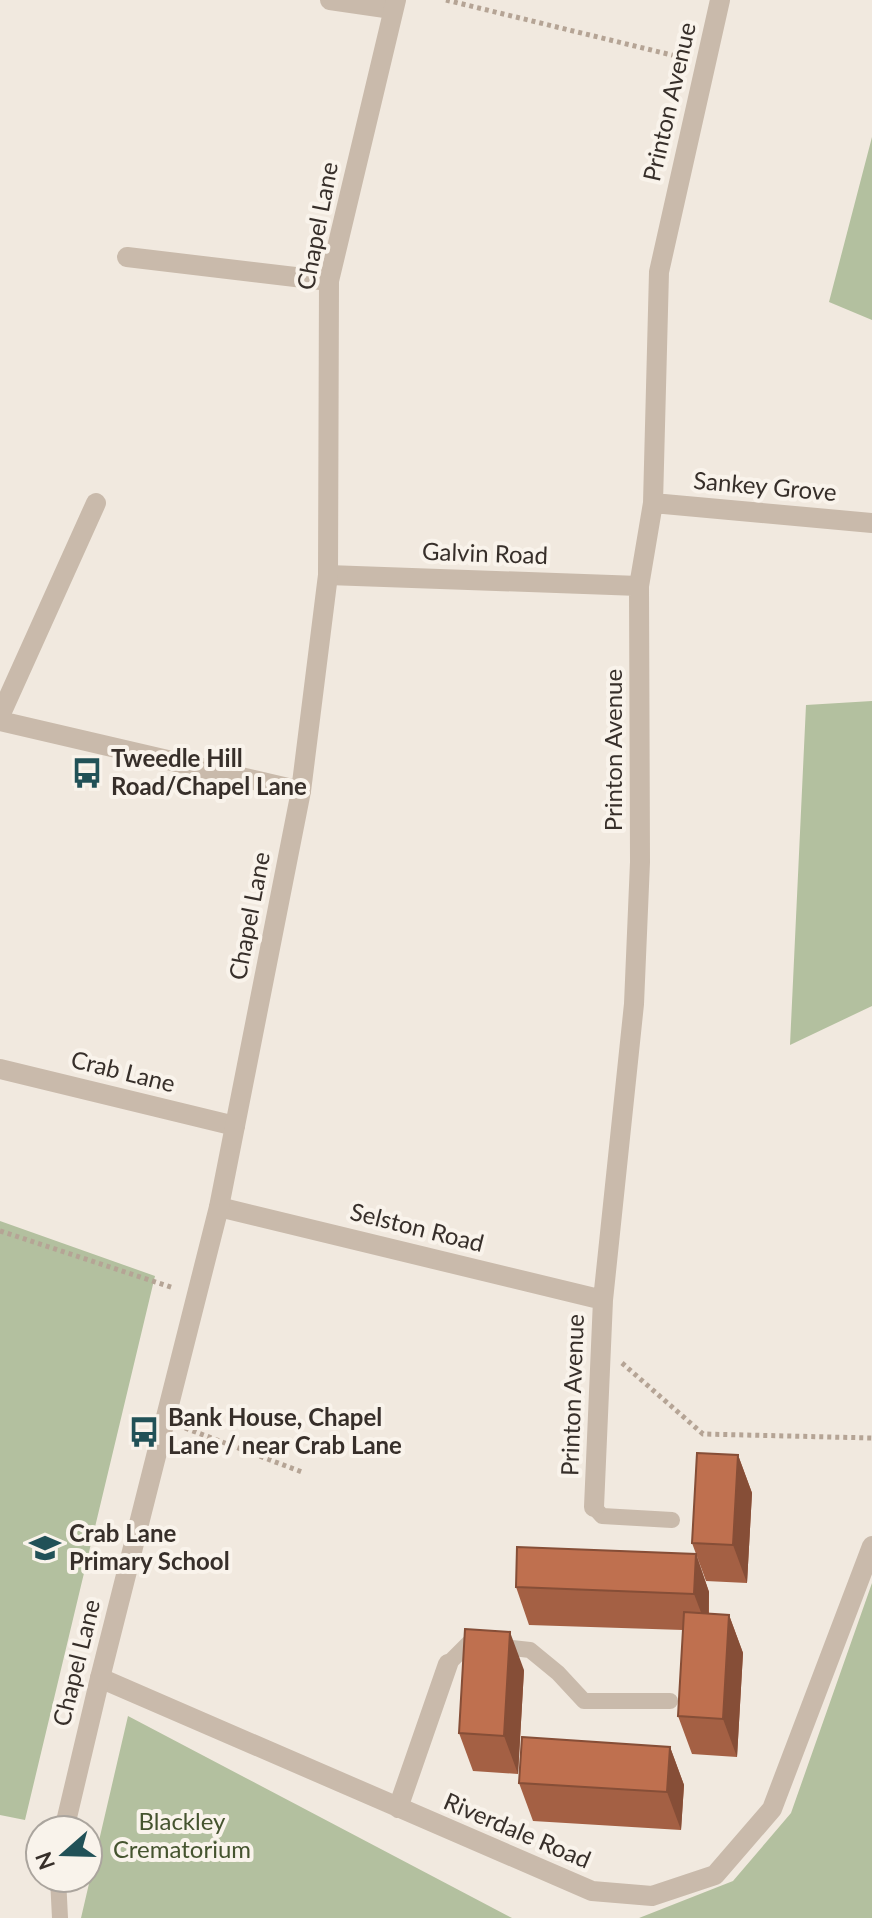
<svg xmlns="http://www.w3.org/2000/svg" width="872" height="1918" viewBox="0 0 872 1918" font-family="Lato,sans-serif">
  <rect width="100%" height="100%" fill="#f1e9df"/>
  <!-- green -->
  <path fill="#b3c09f" d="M872,137V320L829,302Z
    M872,701V1006L790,1045L806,705Z
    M0,1221L155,1276L25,1820L0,1815Z
    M872,1583V1918H639L733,1881L791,1813Z
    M128,1716L512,1918H81Z"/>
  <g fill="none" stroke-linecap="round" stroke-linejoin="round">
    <!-- path -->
    <path stroke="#b5a495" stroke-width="5" stroke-dasharray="4 4" stroke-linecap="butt" d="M446,0L684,58
      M0,1231L174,1288
      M622,1363L703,1434L872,1438
      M185,1428L302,1472"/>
    <!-- service -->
    <path stroke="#c9baab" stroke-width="16" d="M594,1507L602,1516L672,1520
      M448,1664L469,1643L530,1650L558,1673L584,1701H670
      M58,1878L60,1918"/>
    <!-- minor -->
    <path stroke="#c9baab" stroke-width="20" d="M330,0L392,9
      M127,257L329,281
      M653,503L872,523
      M328,575L639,586
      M0,716L96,503
      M0,721L301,791
      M0,1069L235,1126
      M219,1207L603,1300
      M594,1507L603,1300L634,1004L640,862L639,586L653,503L659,272L720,0
      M100,1678L592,1891L652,1896L715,1875L772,1809L872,1546
      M398,1808L448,1664"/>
    <!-- tertiary -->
    <path stroke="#c9baab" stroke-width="20" d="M64,1830L100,1678L219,1207L301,791L328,575L329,281L396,0"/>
  </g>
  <!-- wall -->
  <path fill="#a46044" d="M738,1455L752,1493L747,1583L706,1581L692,1543Z
    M696,1554L709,1592V1614L729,1615L743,1653L737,1757L692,1754L678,1716L683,1630L529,1625L516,1587Z
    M524,1670L518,1774L473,1771L459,1733Z
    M670,1747L684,1785L681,1830L533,1821L519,1783Z"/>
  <!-- shaded-wall -->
  <path fill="#864e37" d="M738,1455L752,1493L747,1583L733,1545Z
    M696,1554L709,1592L708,1631L694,1594Z
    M729,1615L743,1653L737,1757L723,1719Z
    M510,1632L524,1670L518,1774L504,1736Z
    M670,1747L684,1785L681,1830L667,1792Z"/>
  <!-- building -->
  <path fill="#bf704f" stroke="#864e37" stroke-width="2" d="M697,1453L738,1455L733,1545L692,1543Z
    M517,1547L696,1554L694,1594L516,1587Z
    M684,1612L729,1615L723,1719L678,1716Z
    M465,1629L510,1632L504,1736L459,1733Z
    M522,1737L670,1747L667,1792L519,1783Z"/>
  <!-- icons -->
  <defs>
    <symbol id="bus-bare" viewBox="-9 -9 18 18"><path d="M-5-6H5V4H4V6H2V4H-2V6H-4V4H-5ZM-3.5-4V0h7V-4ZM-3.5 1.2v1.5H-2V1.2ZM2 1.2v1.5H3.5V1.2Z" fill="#215157" stroke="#f9f3eb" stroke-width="2.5" paint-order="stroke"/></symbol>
    <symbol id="school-bare" viewBox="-9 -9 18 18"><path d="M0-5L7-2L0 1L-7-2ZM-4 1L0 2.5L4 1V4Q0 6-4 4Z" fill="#215157" stroke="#f9f3eb" stroke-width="2.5" paint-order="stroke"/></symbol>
  </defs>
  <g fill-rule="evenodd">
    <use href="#bus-bare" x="65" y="751" width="44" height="44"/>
    <use href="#bus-bare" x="122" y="1410" width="44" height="44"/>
    <use href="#school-bare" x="23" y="1526" width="44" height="44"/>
  </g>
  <g text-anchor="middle" stroke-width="8" stroke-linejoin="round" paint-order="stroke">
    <!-- street labels -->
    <g font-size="24" fill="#372f2a" stroke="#f9f3eb">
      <text transform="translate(670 102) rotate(-77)" y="8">Printon Avenue</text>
      <text transform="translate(318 226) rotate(-79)" y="8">Chapel Lane</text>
      <text transform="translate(765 487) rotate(5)" y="8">Sankey Grove</text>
      <text transform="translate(485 554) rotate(2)" y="8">Galvin Road</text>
      <text transform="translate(614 750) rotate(-90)" y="8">Printon Avenue</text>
      <text transform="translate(250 916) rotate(-79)" y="8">Chapel Lane</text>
      <text transform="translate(123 1072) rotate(14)" y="8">Crab Lane</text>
      <text transform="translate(417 1228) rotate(14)" y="8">Selston Road</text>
      <text transform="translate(573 1395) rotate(-88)" y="8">Printon Avenue</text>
      <text transform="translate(77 1663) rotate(-76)" y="8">Chapel Lane</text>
      <text transform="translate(517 1831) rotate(23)" y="8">Riverdale Road</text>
    </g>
    <!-- poi labels -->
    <g font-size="24" font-weight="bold" fill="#372f2a" stroke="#f9f3eb" text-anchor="start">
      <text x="111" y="767">Tweedle Hill<tspan x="111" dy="28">Road/Chapel Lane</tspan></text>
      <text x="168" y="1426">Bank House, Chapel<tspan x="168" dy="28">Lane / near Crab Lane</tspan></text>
      <text x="69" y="1542">Crab Lane<tspan x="69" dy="28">Primary School</tspan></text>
    </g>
    <!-- park labels -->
    <g font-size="24" fill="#45542f" stroke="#f9f3eb">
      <text x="182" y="1830">Blackley<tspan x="182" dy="28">Crematorium</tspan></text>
    </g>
  </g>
  <!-- north arrow -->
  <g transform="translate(64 1854) rotate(250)"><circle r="38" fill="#f9f3eb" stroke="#aba59e" stroke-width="2"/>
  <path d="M0-6L14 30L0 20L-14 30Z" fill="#215157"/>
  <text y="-12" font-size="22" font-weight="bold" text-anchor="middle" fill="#372f2a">N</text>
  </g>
</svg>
